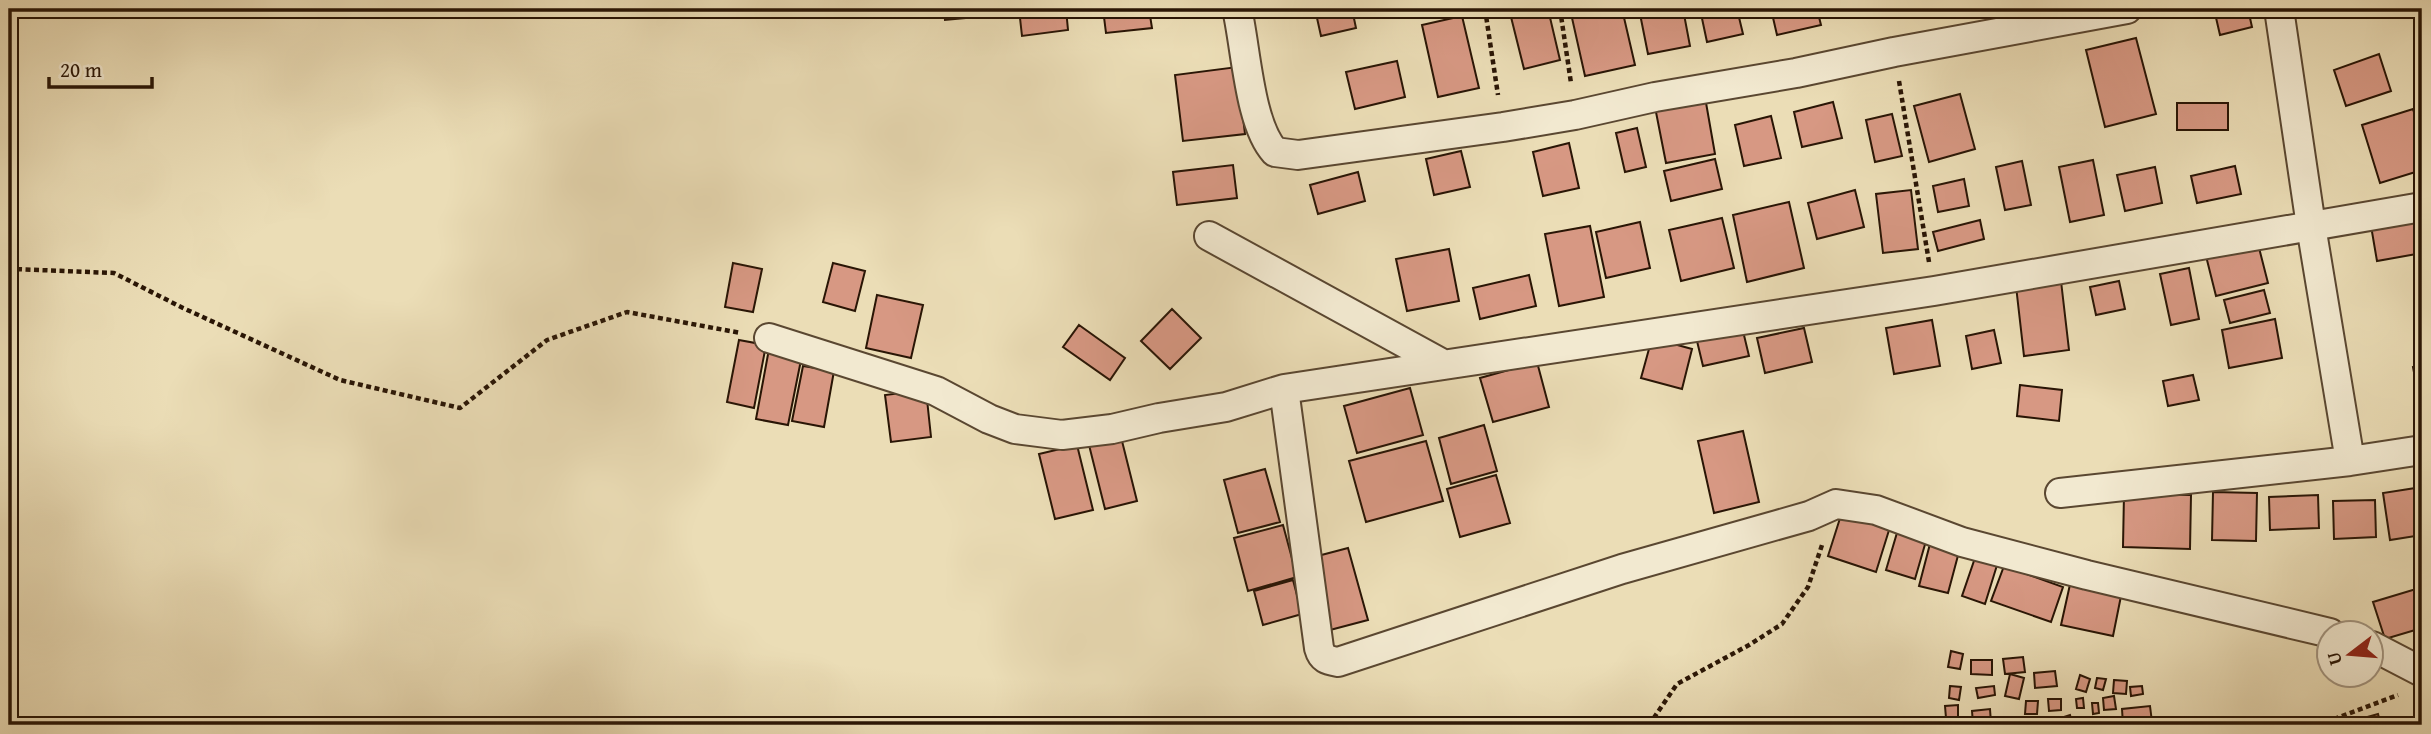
<svg xmlns="http://www.w3.org/2000/svg" width="2431" height="734" viewBox="0 0 2431 734" font-family="'Gentium Book Plus',serif">
  <rect width="100%" height="100%" fill="#ebddb6"/>
  <filter id="stains"><feTurbulence type="fractalNoise" baseFrequency=".00286" numOctaves="4"/><feColorMatrix values="0 0 0 0 .2 0 0 0 0 .09 0 0 0 0 .02 0 0 0 .5 -.17"/></filter>
  <radialGradient id="worn" r=".72"><stop offset=".6" stop-color="#630" stop-opacity="0"/><stop offset="1" stop-color="#630" stop-opacity=".3"/></radialGradient>
  <!-- building -->
  <path fill="#d79883" stroke="#291505" stroke-width="2" d="M944,9H965V18L945,20Z
    M1019,9H1066L1068,30L1022,36Z
    M1103,9H1149L1152,28L1106,33Z
    M1315,9H1352L1356,28L1321,36Z
    M1509,9H1548L1560,60L1524,69Z
    M1570,9H1622L1635,65L1585,76Z
    M1639,9H1683L1690,46L1648,54Z
    M1700,9H1737L1743,34L1707,42Z
    M1771,9H1817L1821,25L1777,35Z
    M2214,9H2248L2252,27L2220,35Z
    M1462,16L1479,88L1438,97L1422,25Z
    M2136,38L2156,114L2105,127L2086,50Z
    M2379,54L2391,91L2346,106L2334,70Z
    M1397,61L1405,97L1355,109L1346,72Z
    M1237,67L1245,134L1183,141L1175,75Z
    M1960,94L1975,149L1929,162L1914,106Z
    M1705,97L1715,154L1666,163L1655,107Z
    M1833,102L1842,138L1802,147L1794,112Z
    M2177,103H2228V130H2177Z
    M2413,109L2422,139V170L2380,183L2362,125Z
    M1892,114L1902,156L1875,162L1866,120Z
    M1771,116L1781,158L1744,166L1735,125Z
    M1637,128L1646,167L1625,172L1616,133Z
    M1569,143L1579,188L1543,196L1533,152Z
    M1461,151L1470,187L1434,195L1426,159Z
    M1715,159L1722,189L1671,201L1664,171Z
    M2093,160L2104,215L2070,222L2059,167Z
    M2022,161L2031,205L2005,210L1996,167Z
    M1233,165L1237,198L1177,205L1173,172Z
    M2235,166L2241,194L2197,203L2191,176Z
    M2155,167L2162,203L2125,211L2117,175Z
    M1358,172L1365,201L1318,214L1310,185Z
    M1964,179L1969,206L1938,212L1933,186Z
    M1855,190L1864,227L1817,239L1808,203Z
    M1911,190L1918,249L1883,253L1876,194Z
    M1789,202L1804,268L1747,282L1733,215Z
    M1722,218L1734,268L1681,281L1669,230Z
    M1980,220L1984,239L1938,251L1933,232Z
    M2422,221V253L2377,261L2371,226Z
    M1640,222L1650,268L1606,278L1596,232Z
    M1590,226L1604,297L1559,306L1545,234Z
    M2257,240L2268,283L2216,296L2205,252Z
    M1449,249L1459,301L1407,311L1396,259Z
    M733,263L762,269L753,312L725,307Z
    M833,263L865,271L855,311L823,302Z
    M2189,268L2199,319L2171,325L2160,274Z
    M1529,275L1536,306L1480,319L1473,288Z
    M2061,281L2069,350L2024,356L2016,286Z
    M2119,281L2125,309L2096,315L2090,287Z
    M2264,290L2270,313L2230,323L2224,300Z
    M877,295L923,305L911,358L866,348Z
    M1172,309L1201,338L1170,369L1141,341Z
    M2275,319L2282,358L2229,368L2222,330Z
    M1932,320L1940,366L1894,374L1886,328Z
    M1079,325L1125,358L1110,380L1063,347Z
    M1804,328L1812,362L1765,373L1757,338Z
    M1994,330L2001,363L1972,369L1966,336Z
    M1743,331L1749,356L1703,366L1697,341Z
    M1652,338L1692,349L1682,389L1641,378Z
    M739,340L766,345L754,408L727,402Z
    M769,349L802,355L788,425L756,419Z
    M1537,362L1549,407L1493,422L1480,378Z
    M2422,365V399H2419L2413,367Z
    M803,366L834,371L824,427L792,421Z
    M2193,375L2199,400L2168,406L2163,381Z
    M2020,385L2062,390L2059,421L2017,416Z
    M1410,388L1423,435L1357,453L1344,406Z
    M926,390L931,437L891,442L885,395Z
    M1484,425L1497,471L1451,484L1439,438Z
    M1743,431L1759,502L1714,513L1698,441Z
    M1121,437L1137,501L1105,509L1089,445Z
    M1426,441L1443,501L1366,522L1349,461Z
    M1077,445L1093,510L1055,519L1039,454Z
    M1265,469L1280,522L1238,533L1224,480Z
    M1496,475L1510,523L1460,537L1447,489Z
    M2422,487V535L2390,540L2383,493Z
    M2213,492L2257,493L2256,541L2212,540Z
    M2124,494L2191,495L2190,549L2123,547Z
    M2318,495L2319,528L2270,530L2269,497Z
    M2375,500L2376,537L2334,539L2333,501Z
    M1842,512L1890,527L1876,572L1828,556Z
    M1283,525L1297,577L1248,591L1234,538Z
    M1899,526L1928,534L1915,579L1886,570Z
    M1931,540L1960,548L1948,593L1919,586Z
    M1348,548L1368,620L1330,630L1310,558Z
    M1976,555L1998,562L1985,604L1962,596Z
    M2004,566L2063,587L2051,622L1991,601Z
    M1293,580L1302,614L1263,625L1254,591Z
    M2071,580L2122,591L2113,636L2061,625Z
    M2416,589L2422,612V628L2385,639L2373,602Z
    M1951,651L1963,654L1960,669L1948,667Z
    M2023,657L2025,672L2005,674L2003,659Z
    M1971,660H1992V675L1971,674Z
    M2055,671L2057,686L2035,688L2034,673Z
    M2010,674L2024,678L2019,699L2005,696Z
    M2080,675L2090,679L2086,692L2076,689Z
    M2097,678L2106,679L2103,690L2095,688Z
    M2114,680L2127,681L2126,694L2113,693Z
    M1950,686L1961,687L1959,700L1949,698Z
    M1994,686L1995,695L1978,698L1976,688Z
    M2142,686L2143,694L2131,696L2130,687Z
    M2114,696L2116,709L2104,710L2103,698Z
    M2083,698L2084,708H2077L2076,699Z
    M2048,699H2061V710L2049,711Z
    M2026,701H2038L2037,714H2025Z
    M2092,703H2098L2099,713L2093,714Z
    M1958,705V718H1946L1945,706Z
    M2150,706L2152,722L2123,725L2122,709Z
    M1990,709L1991,723L1973,724L1972,711Z
    M2378,714L2381,725H2339Z
    M2070,715L2072,723L2063,725L2061,718Z
    M2109,718V725H2095L2094,720Z
    M2051,719V725H2043L2042,720Z"/>
  <g fill="none" stroke-linecap="round" stroke-linejoin="round">
    <defs>
      <path id="street" d="M1237,9C1246,47 1249,124 1275,152L1298,155L1503,127L1575,115L1655,97L1796,73L1894,52L2127,9
        M2279,9L2311,226L2350,461
        M1209,236L1443,364
        M769,338L936,391L989,419L1015,429L1062,435L1112,429L1159,418L1226,407L1284,389L1934,291L2422,207
        M1284,389L1319,648C1322,659 1327,660 1338,662L1622,569L1809,516L1836,504L1876,510L1962,542L2087,575L2330,633
        M2060,493L2350,461L2422,450
        M2372,646L2422,672"/>
    </defs>
    <!-- street casing -->
    <use href="#street" stroke="#5a4731" stroke-width="32"/>
    <!-- path -->
    <path stroke="#291505" stroke-width="4.5" stroke-dasharray="5 3.5" stroke-linecap="butt" d="M1485,9L1498,95
      M1560,9L1571,83
      M1899,81L1929,262
      M9,271L13,269L114,273L183,308L340,380L460,408L547,340L627,312L741,333
      M1649,725L1677,684L1749,645L1782,624L1808,587L1822,545
      M2318,725L2398,695"/>
    <!-- street -->
    <use href="#street" stroke="#f2e9d0" stroke-width="28"/>
  </g>
  <!-- margin -->
  <rect width="2431" height="734" fill="none" stroke="#ebddb6" stroke-width="35"/>
  <rect x="10" y="10" width="2410" height="713" fill="none" stroke="#291505" stroke-width="3.5"/>
  <rect x="18" y="18" width="2396" height="699" fill="none" stroke="#291505" stroke-width="2"/>
  <!-- north arrow -->
  <g transform="translate(2350 654) rotate(254)"><circle r="33" fill="#f2e9d0" stroke="#a2947f" stroke-width="2"/>
  <path d="M0-5L12 26L0 18L-12 26Z" fill="#8f2418"/>
  <text y="-10" font-size="19" font-weight="bold" text-anchor="middle" fill="#291505">U</text>
  </g>
  <!-- scale -->
  <path d="M49 77v10h103v-10" fill="none" stroke="#291505" stroke-width="3.5"/>
  <text x="60" y="77" font-size="21" fill="#291505" stroke="#f2e9d0" stroke-width="5" paint-order="stroke">20 m</text>
  <rect width="100%" height="100%" filter="url(#stains)"/>
  <rect width="100%" height="100%" fill="url(#worn)"/>
</svg>
